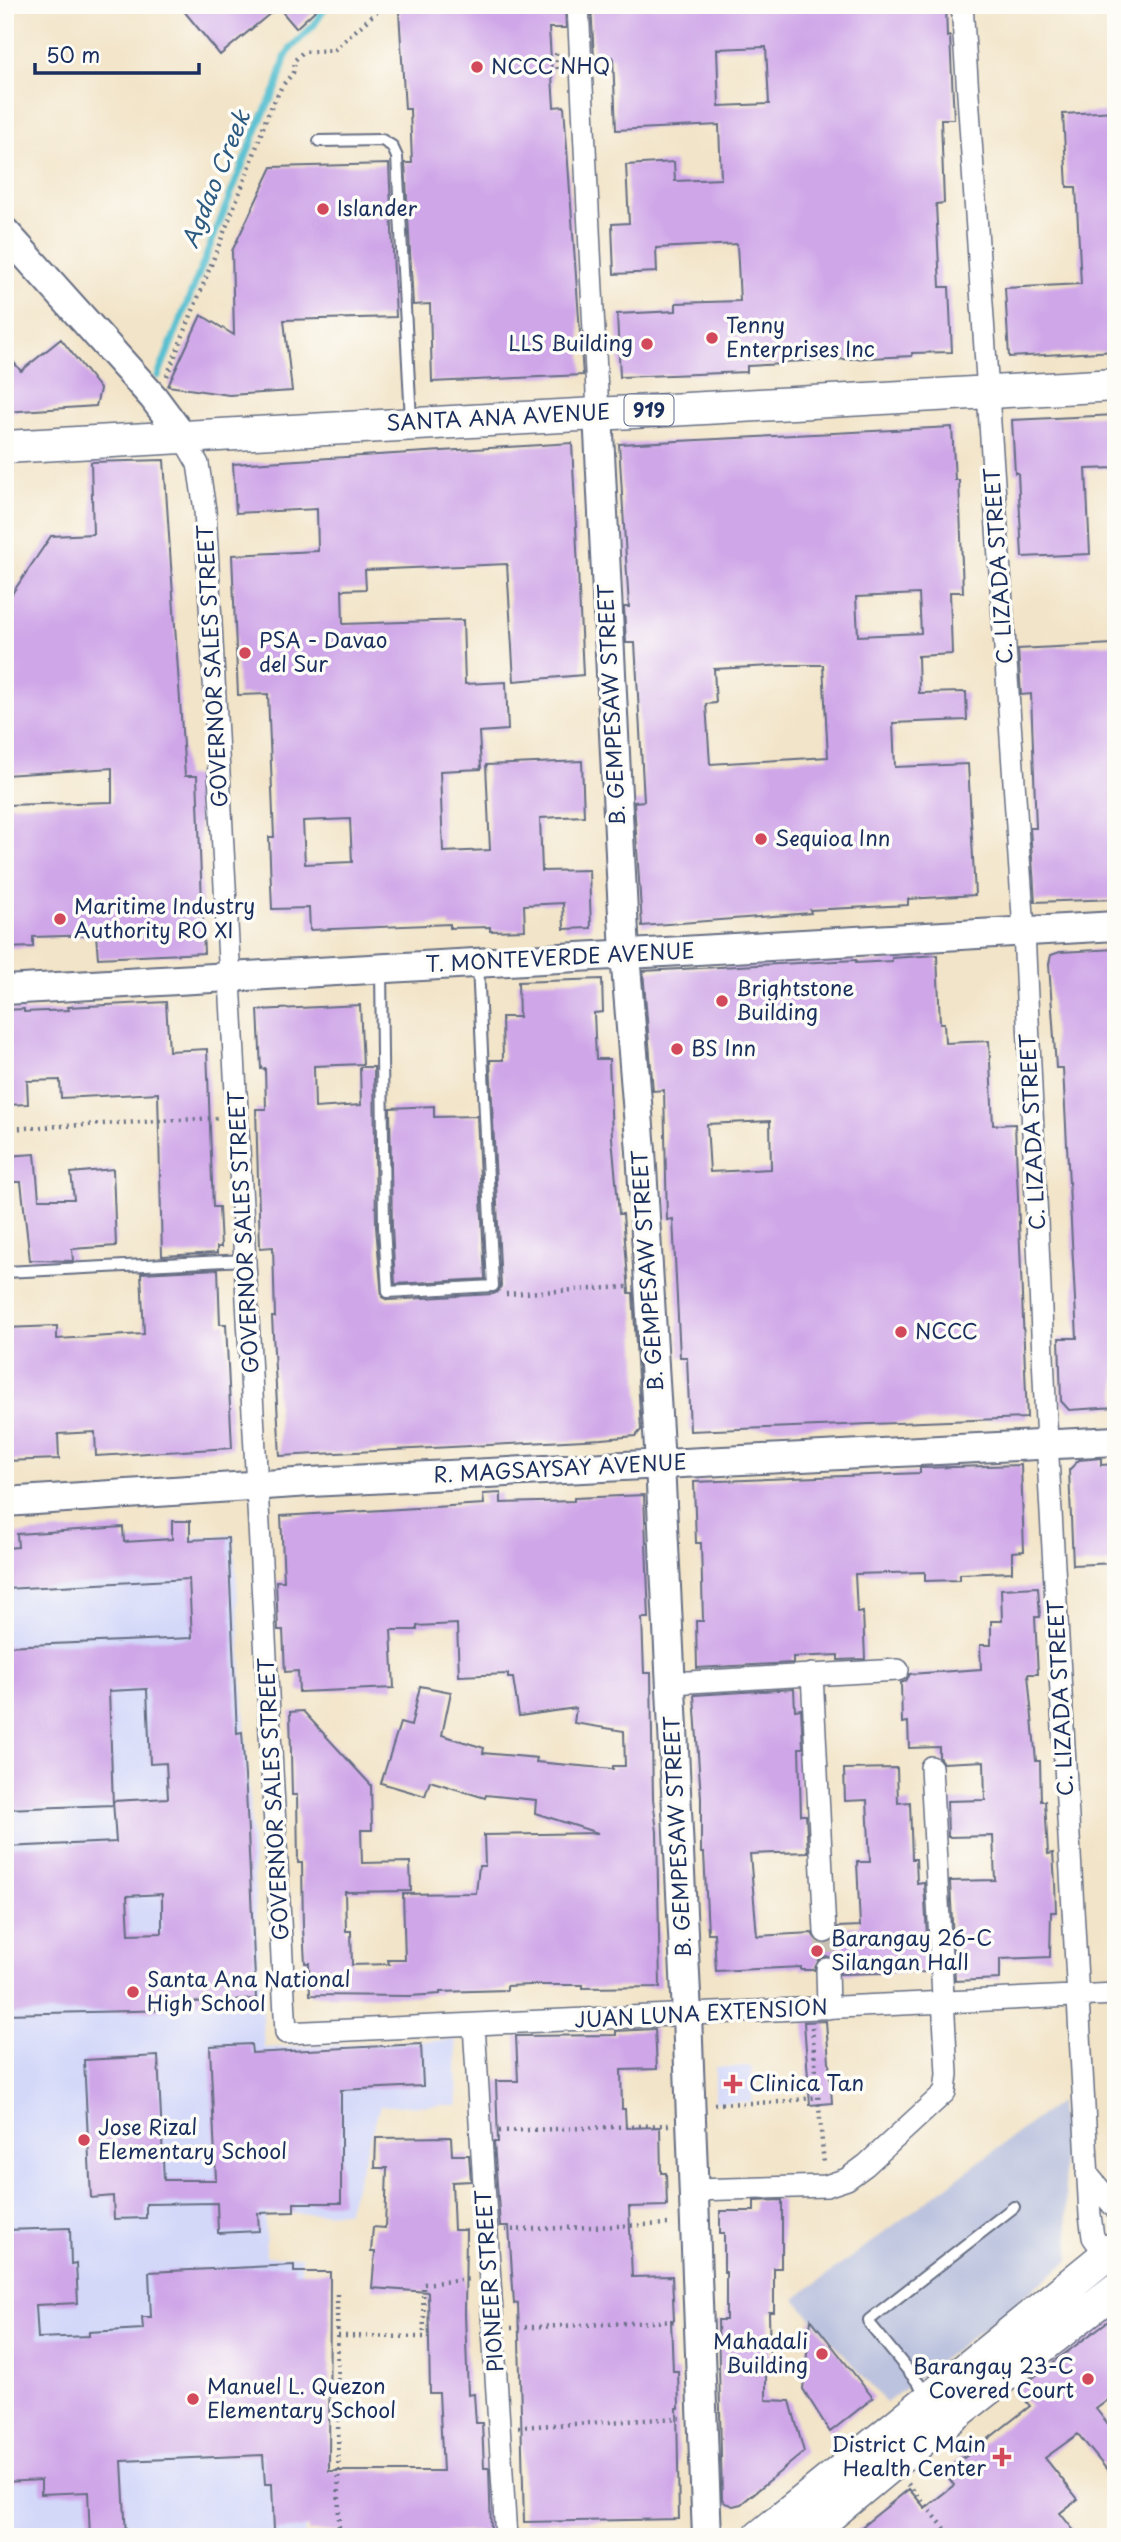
<svg xmlns="http://www.w3.org/2000/svg" width="1121" height="2542" viewBox="0 0 1121 2542" font-family="'Playpen Sans',sans-serif">
  <rect width="100%" height="100%" fill="#fdfcf7"/>
  <filter id="ink" filterUnits="userSpaceOnUse"><feTurbulence type="fractalNoise" baseFrequency=".0143" numOctaves="2"/><feDisplacementMap in="SourceGraphic" scale="14" xChannelSelector="R" yChannelSelector="G"/><feConvolveMatrix kernelMatrix="1 2 1 2 8 2 1 2 1" color-interpolation-filters="sRGB"/></filter>
  <filter id="wash" filterUnits="userSpaceOnUse"><feTurbulence type="fractalNoise" baseFrequency=".00686" numOctaves="4" result="noise"/><feDisplacementMap in="SourceGraphic" scale="28" xChannelSelector="R" yChannelSelector="G"/><feGaussianBlur stdDeviation="1.57" result="paint"/><feColorMatrix in="noise" values="0 0 0 0 0 0 0 0 0 0 0 0 0 0 0 0 0 1.4 0 .05"/><feComposite in="paint" operator="in"/></filter>
  <g filter="url(#wash)">
    <rect width="100%" height="100%" fill="#f2e4c8"/>
    <!-- built -->
    <path fill="#d3d8f9" d="M234,1535L264,2048L456,2040L458,2105L380,2106L347,2212L265,2215L266,2257L301,2256L305,2537H5V1547Z
      M715,2067H752V2102H715Z"/>
    <!-- industrial -->
    <path fill="#bcc3de" d="M1059,2102L1070,2260L886,2403L795,2299Z"/>
    <g fill="none" stroke-linecap="round" stroke-linejoin="round">
      <!-- stream -->
      <path stroke="#55bfd0" stroke-width="7" d="M158,376L260,121L276,89L285,58L291,48L313,26L327,5"/>
    </g>
    <g id="blocks">
      <!-- building -->
      <path fill="#cfa6e8" fill-rule="evenodd" d="M179,5H321L296,28L278,7L220,55Z
        M406,5H565L566,28H549L554,107L564,106L583,375L432,382L430,304L413,305L405,163H412L410,109H405L399,11Z
        M591,5H707V7L946,5L947,37L950,36L954,119H941L944,203L936,204L940,287H949L952,352L912,353V356L784,362V364L747,366V372L620,377L617,314L676,311V303L740,301L737,244L656,248L657,272L614,274L612,224L629,223L626,165L674,162L675,181L721,179L719,125L616,130L613,57L594,58ZM766,47L769,104L719,106L717,49Z
        M1116,111V351L1009,357L1005,288L1081,284L1076,187H1067L1063,114Z
        M389,164L396,317L284,320L292,391L229,395L168,386L201,315L234,335L232,251L272,167Z
        M61,339L100,389L96,406L5,412V352L21,371Z
        M1116,415V468L1086,469L1090,554L1022,557L1018,473H1015L1012,420Z
        M952,427L955,480H959L963,592H950L952,654L918,656L919,693L966,692L967,720L893,723L895,767L968,764L975,895L908,899V905L810,910L811,913L642,926L634,802L644,801L635,643H626L624,607H629L619,444ZM919,594L921,633L858,636L856,597ZM789,665H823L828,757L710,764L706,704L716,703L714,669Z
        M572,443L583,675L514,681L507,564L365,570L366,589L342,590L343,624L463,620L465,684L506,682L508,730L479,732L481,769L440,771L443,852L490,850L486,765L582,761L584,816L540,818L542,871L589,870L591,928L564,929L563,903L524,905L525,930L490,931V927L450,928V924L310,930L309,908L272,909L269,837H274L268,694L238,695L232,555L318,551L317,509L236,513L233,464ZM350,819L352,862L305,864L303,821Z
        M164,460L185,776H197L204,953L98,958L96,935L33,937V947L5,948V805L112,802V768L5,775V604L51,536L93,534L91,462Z
        M1113,644L1116,699V899L1035,902L1030,828H1036L1031,694L1021,695L1018,649Z
        M1116,949V1407L1069,1410L1061,1401L1059,1338H1077L1063,1068H1056L1049,964L1051,955L1060,952Z
        M937,955L940,1023H944L945,1043L989,1041L993,1125L1015,1124L1027,1418L690,1431L687,1357H680L673,1219L667,1220L664,1090L653,1091L643,971L856,960V963L892,961V958ZM770,1121L771,1169L710,1172L707,1124Z
        M602,979L603,1012L594,1013L596,1059H609L612,1138L619,1214H623L629,1293H633L641,1430L636,1436L602,1439L280,1456L272,1317H275L273,1247L260,1248L256,1109H266L265,1068L261,1069L258,1010L360,1005L363,1064L314,1066L315,1108L361,1105L360,1067H374L376,1227L382,1297L388,1300L493,1294L498,1292L501,1286L490,1060H503L502,1017H519L518,982Z
        M166,1002L169,1051L207,1049L213,1207H219L221,1247H217V1253L162,1256L158,1093L61,1098L60,1080L27,1081L28,1104L5,1105V1010L24,1009V1012L69,1010L68,1007Z
        M434,1106V1117L477,1116L485,1279L395,1284L392,1227L390,1108Z
        M35,1154L39,1199H74L71,1173L113,1169L116,1246L72,1249L73,1261L30,1260L21,1182H8L6,1156Z
        M218,1269L220,1324H226L232,1448L96,1456L95,1432L58,1434L59,1459L5,1461V1328L57,1326V1339L144,1334L141,1273Z
        M1101,1458V1465L1116,1464V1563L1073,1565L1069,1470L1079,1460Z
        M1021,1465L1024,1551L1012,1552V1572L960,1574V1580L925,1581V1572L855,1574L857,1613L863,1612L865,1659L838,1660V1655L793,1657V1663L697,1668L696,1621H703L701,1543H696L694,1482L920,1473V1468Z
        M501,1493V1503L574,1501V1498L644,1495L649,1618H642L644,1673H651L653,1799L657,1832L660,1987L583,1988V1985H531L507,1986V1990L440,1992V1994L410,1996L310,1995L309,1963H305L303,1928L302,1863H298L297,1795H292L290,1712L303,1711L371,1785L372,1830H361L362,1863L410,1862L411,1891L345,1892L346,1931H351L352,1965L389,1964L388,1960H405L403,1894L476,1893L479,1866H485L484,1835L598,1833L535,1813L536,1800L486,1795L485,1798L430,1781L425,1796L381,1783L400,1723L411,1726L420,1686L451,1692L442,1735L484,1748L483,1753L537,1758L536,1762L613,1769V1766H625L624,1731L574,1723L576,1708L519,1716L513,1678H508V1674L459,1676L457,1624L417,1626V1630H391L394,1688L299,1692L298,1671L285,1672L283,1630H278L276,1581H284L281,1516L484,1504L483,1494Z
        M172,1521H190V1540L228,1538L237,1733L242,1732L246,1791L256,1999L174,2003V2010L5,2014V1847L116,1842L113,1801L168,1798L166,1763L150,1764L147,1689L109,1691L113,1805L5,1809V1646L192,1638L189,1579L5,1589V1548L18,1547L17,1534L123,1527L124,1542L172,1539ZM162,1894V1933L129,1934L127,1896Z
        M1038,1587L1040,1617H1035L1038,1674H1028L1036,1761H1040L1041,1801H1045L1048,1854L1053,1853L1055,1883L1056,1912H1051L1050,1957L1000,1959V1979L955,1981L950,1881L995,1880L993,1836L948,1837L947,1801L985,1800L984,1761L943,1763L939,1757V1747L909,1748L908,1722L902,1723L901,1683L906,1681L910,1674L981,1669L980,1645H991V1621H1002L1001,1589Z
        M794,1689L795,1710L801,1709L803,1748H799L801,1815H806L808,1852L750,1854L757,1936L812,1933L818,1943L826,1945L836,1939L838,1927L860,1926L857,1862H870L867,1800L845,1801L844,1769L897,1768L898,1803L910,1802L912,1859H916L917,1883L924,1882L929,1972L840,1974L838,1962L827,1956L820,1958L814,1970H801V1967L716,1971L714,1933H708L704,1853H701V1798L694,1695Z
        M826,2021L832,2103L810,2105L804,2022Z
        M655,2029L657,2069L621,2070L622,2109H625L626,2128L660,2127L661,2173H666L667,2206L629,2207L632,2277L672,2276L674,2320H671L673,2371H678L679,2408H677L679,2519L524,2522L518,2303L514,2304L509,2226H500L494,2142H498L496,2081H518L516,2036L616,2035V2031Z
        M251,2044L252,2053L421,2044L423,2086L341,2090V2203H294V2212L258,2213L259,2231L218,2233L217,2203L146,2204V2218L114,2219L113,2196L91,2198L84,2060L158,2056L164,2180H216L210,2046Z
        M451,2137L452,2155H469L471,2181L452,2182L454,2230H466L465,2315L468,2395L474,2394L476,2423H482L484,2468H489L491,2531L424,2533V2537H344L343,2531L308,2532V2528L274,2530L272,2484H265L263,2455L122,2461L126,2537H90L88,2492L41,2494V2480L5,2482V2230L70,2228L71,2264L76,2263L78,2303L36,2305L38,2338L89,2336V2332L143,2329L142,2317H151L149,2272L294,2265V2272H330L329,2471H443L439,2393H430L428,2292L372,2288L375,2252H371L373,2227L385,2228L387,2168H375L376,2138Z
        M782,2200V2253H781V2268H774V2312H769L770,2361H766V2400L790,2401L804,2452L741,2504L733,2506L725,2503L722,2499L718,2320H726V2272H724V2233H720V2211H754V2201Z
        M1116,2315V2394L1096,2409L1116,2434V2481L1078,2434L1045,2458L1078,2499L1060,2513L1079,2537H849L909,2489L925,2508L954,2485L943,2471L963,2456L964,2458L1030,2406L1017,2390Z
        M811,2319L873,2398L830,2432L803,2389Z"/>
    </g>
  </g>
  <g filter="url(#ink)">
    <use href="#blocks" fill-opacity="0" stroke="#666e83" stroke-width="2"/>
    <g fill="none" stroke-linecap="round" stroke-linejoin="round">
      <!-- street-tunnel -->
      <path stroke="#c7c0b3" stroke-width="21" stroke-dasharray="21 10" stroke-linecap="butt" d="M825,1932L827,1969"/>
      <defs>
        <path id="lane" d="M319,141L382,140L392,146L397,157L411,420
          M381,968L384,1227L388,1292L493,1286L478,965
          M5,1272L245,1260
          M929,2396L870,2324L869,2320L1014,2207"/>
        <path id="street" d="M578,5L598,413
          M962,5L1024,931L1046,1422L1090,2215L1093,2237L1106,2255
          M182,436L198,464L205,510L286,2033L1116,1994
          M812,1674L825,1932
          M671,1683L898,1670
          M827,1969L828,2008
          M474,2025L506,2537
          M1087,2174L1116,2209
          M694,2190L826,2186L847,2179L866,2165L945,2092L947,2074L931,1767"/>
        <path id="secondary" d="M5,232L153,397L182,436
          M598,413L625,954L641,1151L660,1464L687,2015L707,2537
          M5,990L1116,926
          M5,1502L310,1482L1116,1441"/>
        <path id="primary" d="M5,447L1116,385
          M759,2537L1116,2247
          M804,2537L892,2464L1116,2289"/>
      </defs>
      <!-- lane casing -->
      <use href="#lane" stroke="#666e83" stroke-width="14"/>
      <!-- street casing -->
      <use href="#street" stroke="#666e83" stroke-width="24"/>
      <!-- secondary casing -->
      <use href="#secondary" stroke="#666e83" stroke-width="32"/>
      <!-- primary casing -->
      <use href="#primary" stroke="#666e83" stroke-width="35"/>
      <!-- path -->
      <path stroke="#666e83" stroke-width="4.5" stroke-dasharray="2 5" stroke-linecap="butt" d="M556,53L558,72
        M167,376L249,169L267,116L282,86L293,73L295,60L303,52L334,50L384,5
        M5,1129L218,1118
        M506,1294L627,1287
        M812,2027L824,2165
        M714,2104L783,2102L818,2097
        M499,2131L669,2125
        M505,2230L671,2224
        M337,2294L339,2537
        M511,2328L677,2321
        M338,2336L424,2337L423,2284L471,2279
        M518,2427L680,2418
        M908,2484L952,2537"/>
      <!-- lane -->
      <use href="#lane" stroke="#fff" stroke-width="10"/>
      <!-- street -->
      <use href="#street" stroke="#fff" stroke-width="21"/>
      <!-- secondary -->
      <use href="#secondary" stroke="#fff" stroke-width="28"/>
      <!-- primary -->
      <use href="#primary" stroke="#fff" stroke-width="32"/>
    </g>
  </g>
  <!-- markers -->
  <g fill="#d1495b" stroke="#fdfcf7" stroke-width="2.5">
    <circle cx="477" cy="67" r="7"/>
    <circle cx="323" cy="209" r="7"/>
    <circle cx="712" cy="338" r="7"/>
    <circle cx="647" cy="344" r="7"/>
    <circle cx="245" cy="653" r="7"/>
    <circle cx="761" cy="839" r="7"/>
    <circle cx="60" cy="919" r="7"/>
    <circle cx="722" cy="1001" r="7"/>
    <circle cx="677" cy="1049" r="7"/>
    <circle cx="901" cy="1332" r="7"/>
    <circle cx="817" cy="1951" r="7"/>
    <circle cx="133" cy="1992" r="7"/>
    <path d="M729.5 2073.5h7v7h7v7h-7v7h-7v-7h-7v-7h7z"/>
    <circle cx="84" cy="2140" r="7"/>
    <circle cx="822" cy="2354" r="7"/>
    <circle cx="1088" cy="2379" r="7"/>
    <circle cx="193" cy="2399" r="7"/>
    <path d="M998.5 2446.5h7v7h7v7h-7v7h-7v-7h-7v-7h7z"/>
  </g>
  <g text-anchor="middle" stroke-width="7" stroke-linejoin="round" paint-order="stroke">
    <!-- shield labels -->
    <rect fill="#fdfcf7" stroke="#5f6c8c" stroke-width="2" x="624.5" y="394.5" width="49" height="31" rx="5"/>
    <g font-size="19" font-weight="bold" fill="#1b2f5e">
      <text x="649" y="417">919</text>
    </g>
    <!-- poi labels -->
    <g font-size="21" fill="#1b2f5e" stroke="#fdfcf7" text-anchor="start">
      <text x="491" y="74">NCCC NHQ</text>
      <text x="337" y="216">Islander</text>
      <text x="726" y="333">Tenny<tspan x="726" dy="24">Enterprises Inc</tspan></text>
      <text x="633" y="351" text-anchor="end">LLS Building</text>
      <text x="259" y="648">PSA - Davao<tspan x="259" dy="24">del Sur</tspan></text>
      <text x="775" y="846">Sequioa Inn</text>
      <text x="74" y="914">Maritime Industry<tspan x="74" dy="24">Authority RO XI</tspan></text>
      <text x="736" y="996">Brightstone<tspan x="736" dy="24">Building</tspan></text>
      <text x="691" y="1056">BS Inn</text>
      <text x="915" y="1339">NCCC</text>
      <text x="831" y="1946">Barangay 26-C<tspan x="831" dy="24">Silangan Hall</tspan></text>
      <text x="147" y="1987">Santa Ana National<tspan x="147" dy="24">High School</tspan></text>
      <text x="749" y="2091">Clinica Tan</text>
      <text x="98" y="2135">Jose Rizal<tspan x="98" dy="24">Elementary School</tspan></text>
      <text x="808" y="2349" text-anchor="end">Mahadali<tspan x="808" dy="24">Building</tspan></text>
      <text x="1074" y="2374" text-anchor="end">Barangay 23-C<tspan x="1074" dy="24">Covered Court</tspan></text>
      <text x="207" y="2394">Manuel L. Quezon<tspan x="207" dy="24">Elementary School</tspan></text>
      <text x="986" y="2452" text-anchor="end">District C Main<tspan x="986" dy="24">Health Center</tspan></text>
    </g>
    <!-- street labels -->
    <g font-size="21" fill="#1b2f5e" stroke="#fdfcf7">
      <text transform="translate(498 418) rotate(-3)" y="7">SANTA ANA AVENUE</text>
      <text transform="translate(999 566) rotate(-94)" y="7">C. LIZADA STREET</text>
      <text transform="translate(213 666) rotate(-93)" y="7">GOVERNOR SALES STREET</text>
      <text transform="translate(612 705) rotate(-93)" y="7">B. GEMPESAW STREET</text>
      <text transform="translate(560 958) rotate(-3)" y="7">T. MONTEVERDE AVENUE</text>
      <text transform="translate(1033 1132) rotate(-93)" y="7">C. LIZADA STREET</text>
      <text transform="translate(244 1232) rotate(-93)" y="7">GOVERNOR SALES STREET</text>
      <text transform="translate(648 1271) rotate(-94)" y="7">B. GEMPESAW STREET</text>
      <text transform="translate(560 1469) rotate(-3)" y="7">R. MAGSAYSAY AVENUE</text>
      <text transform="translate(1061 1698) rotate(-93)" y="7">C. LIZADA STREET</text>
      <text transform="translate(274 1799) rotate(-93)" y="7">GOVERNOR SALES STREET</text>
      <text transform="translate(678 1837) rotate(-93)" y="7">B. GEMPESAW STREET</text>
      <text transform="translate(701 2014) rotate(-3)" y="7">JUAN LUNA EXTENSION</text>
      <text transform="translate(490 2281) rotate(-94)" y="7">PIONEER STREET</text>
    </g>
    <!-- water labels -->
    <g font-size="23" font-style="italic" fill="#2c5a80" stroke="#fdfcf7">
      <text transform="translate(216 179) rotate(-68)" y="8">Agdao Creek</text>
    </g>
  </g>
  <!-- margin -->
  <rect width="1121" height="2542" fill="none" stroke="#fdfcf7" stroke-width="28"/>
  <!-- scale -->
  <path d="M35 63v10h164v-10" fill="none" stroke="#1b2f5e" stroke-width="3.5"/>
  <text x="46" y="63" font-size="21" fill="#1b2f5e" stroke="#fdfcf7" stroke-width="5" paint-order="stroke">50 m</text>
</svg>
